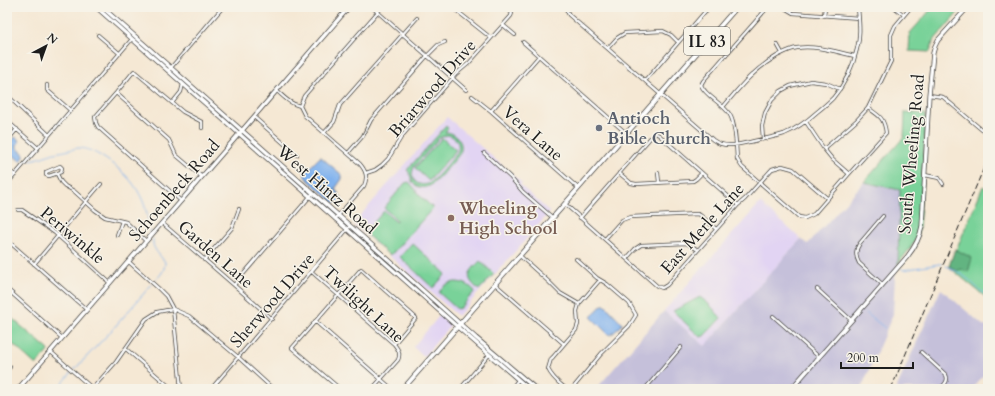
<svg xmlns="http://www.w3.org/2000/svg" width="995" height="396" viewBox="0 0 995 396" font-family="Cardo,serif">
  <rect width="100%" height="100%" fill="#f7f3e8"/>
  <filter id="ink" filterUnits="userSpaceOnUse"><feTurbulence type="fractalNoise" baseFrequency=".025" numOctaves="2"/><feDisplacementMap in="SourceGraphic" scale="8" xChannelSelector="R" yChannelSelector="G"/><feConvolveMatrix kernelMatrix="1 2 1 2 8 2 1 2 1" color-interpolation-filters="sRGB"/></filter>
  <filter id="wash" filterUnits="userSpaceOnUse"><feTurbulence type="fractalNoise" baseFrequency=".012" numOctaves="4" result="noise"/><feDisplacementMap in="SourceGraphic" scale="16" xChannelSelector="R" yChannelSelector="G"/><feGaussianBlur stdDeviation="0.9" result="paint"/><feColorMatrix in="noise" values="0 0 0 0 0 0 0 0 0 0 0 0 0 0 0 0 0 1.4 0 .05"/><feComposite in="paint" operator="in"/></filter>
  <g filter="url(#wash)">
    <rect width="100%" height="100%" fill="#f5e8d4"/>
    <!-- built -->
    <path fill="#e2d4f3" d="M447,117L522,183L520,185L550,212L458,316L353,224Z
      M760,203L801,239L705,346L664,311Z
      M440,315L450,324V326L424,356L413,347Z"/>
    <!-- industrial -->
    <path fill="#c5c0da" d="M864,182L900,190L898,264L895,276L893,314L861,389H596L664,311L705,346L801,239L808,244Z
      M941,289L985,327L988,323V370L972,389H896L910,357Z"/>
    <!-- green -->
    <path fill="#79d299" stroke="#4a775a" fill-rule="evenodd" d="M933,7H963L936,38L933,42L930,52L909,51L910,33Z
      M905,112L925,114V134L919,230L914,243L898,264L900,190L864,182L904,137Z
      M446,126L448,128L445,132C455,132 465,142 460,153C458,157 435,183 431,185C427,188 423,188 419,187C408,183 413,175 407,170ZM447,135C456,136 461,144 457,153C452,159 434,182 428,184C424,185 419,185 416,182C411,178 412,172 414,167L439,138Z
      M442,138L456,150L429,181L415,168Z
      M409,182L416,190L418,194L433,208L391,255L390,254L389,255L367,235V230L384,211L396,222L397,220L384,208L405,183Z
      M983,186L988,190V299L949,267Z
      M412,243L446,274L433,288L400,257Z
      M480,261L493,273L494,274L479,290C464,277 468,273 480,261Z
      M455,282C464,282 469,285 475,291L460,308L457,309L439,293C442,286 448,283 455,282Z
      M700,297L710,305L721,318L704,336L700,337L673,311Z
      M7,314L49,350L36,365L7,339Z"/>
    <!-- forest -->
    <path fill="#62b481" stroke="#3f684e" d="M955,249L972,258L968,272L960,269L958,271L949,266Z"/>
    <!-- water -->
    <path fill="#82b3ee" stroke="#4f6885" d="M15,137L18,139L19,142L17,145V148L24,154V157L20,161L13,155L7,152V146Z
      M321,157L342,175V179L335,189L342,198L341,200L338,203L333,202L305,177V172L319,158Z
      M602,305H605L622,323V325L611,335L608,334L591,317Z"/>
    <g fill="none" stroke-linecap="round" stroke-linejoin="round">
      <!-- stream -->
      <path stroke="#82b3ee" stroke-width="1" d="M30,160C37,159 42,157 48,155C55,152 62,152 69,150C72,150 75,148 78,148C88,148 96,153 104,158C134,178 147,197 150,234
        M153,239C151,248 160,255 165,262C165,271 160,276 154,281
        M946,266C954,269 962,274 969,280C975,285 979,291 986,294
        M901,268L903,270L939,264H941
        M866,313L885,328
        M74,370L112,330L152,284
        M58,389L71,373"/>
    </g>
  </g>
  <g filter="url(#ink)">
    <g fill="none" stroke-linecap="round" stroke-linejoin="round">
      <defs>
        <path id="minor" d="M372,7L466,90
          M452,7L491,38
          M567,7L566,9L569,15L713,140C725,149 740,144 754,141C764,139 774,137 784,134C796,129 807,121 817,112C822,108 828,103 833,98C845,84 853,67 857,49C861,35 859,21 858,7
          M701,7L706,11
          M768,7L703,81L701,85C705,96 724,104 730,115C736,125 736,146 737,159L740,164L742,167L799,217L805,218L814,214L849,174L886,133C884,118 880,116 868,108
          M783,7L793,13L859,18
          M894,7L904,15
          M824,16L825,7
          M503,25L515,35
          M98,35L119,53
          M523,42L626,133
          M777,44L782,53
          M608,48L617,38L625,33L663,31L671,35L678,42
          M168,71L223,7
          M645,81L709,7
          M47,85V90L70,110
          M277,91C284,97 290,104 300,106
          M116,93L169,140L176,155L202,177
          M929,95L943,97L982,130
          M472,96L491,111L578,188
          M10,98L49,135
          M172,103L181,92L183,84
          M723,107C740,87 753,70 777,56C783,53 790,49 797,48C816,45 836,52 855,56
          M491,111L539,56
          M254,117L297,155
          M7,121L38,148
          M806,122L824,149L833,160L849,174
          M324,133L334,122L340,105L417,18
          M763,139L762,126L765,113L772,100L781,91L790,86L811,81L826,83L840,89
          M7,141L17,129
          M824,149L856,121L868,108L891,61V35L895,26L911,7
          M348,153L363,136L371,120L427,56L438,45L445,42
          M484,153L510,177L523,192L553,218
          M60,166L62,168L61,172L49,176L46,175V172Z
          M7,169L15,175
          M366,173L375,170L382,165L388,159L402,136L456,74L469,63L511,16L512,13L506,7
          M619,173L631,183L636,184L693,181L696,179L702,173
          M658,173L659,182
          M57,174L61,182L65,186L74,191L95,210L105,217L126,222L146,241
          M925,175L939,178L943,184
          M7,184L132,39
          M181,201L98,127L96,123L95,117L116,93L134,71L183,112L202,122V128
          M565,204L657,286L662,288L667,285L738,205L745,199L772,169L782,166L793,169L828,199
          M18,210H22L55,233L110,283
          M580,218L652,136L655,133L659,135L738,205
          M335,219L364,186C368,177 366,171 360,164L305,116L300,106L304,96L382,7
          M162,223C199,255 236,286 272,319
          M117,235L122,221
          M605,239L622,220L630,217L698,214L700,215L716,229
          M7,240L87,310
          M520,256L549,282L560,293L579,304
          M627,258L635,249L641,245L687,243L698,250
          M204,260L232,228L239,209
          M129,262L158,288L166,296L173,309L181,389
          M34,264C57,238 78,210 101,184
          M312,272L394,344C398,349 401,353 398,360L372,389
          M495,284L564,344
          M882,284L859,263C855,256 855,250 860,243L883,216
          M234,285L313,193
          M7,289L62,338
          M817,289L851,320
          M173,309L189,316L238,357L273,389
          M773,316L819,357
          M315,321L392,389
          M126,349L172,389
          M51,352L93,389
          M921,352L946,375C949,381 944,385 940,389
          M7,365L10,367L7,370
          M512,388L518,380
          M92,389L116,362L146,319L157,312L173,309
          M211,389L350,226
          M340,389L292,348L361,269L416,318L394,344
          M460,389L489,355
          M566,389C559,383 552,378 548,369L551,359L553,357L576,330L578,324L577,311L579,304L600,280
          M572,389L601,354L629,326L636,315L629,303L607,284L597,278L576,259
          M645,389L681,347"/>
        <path id="secondary" d="M96,7L461,330L529,389
          M102,7L390,261L476,338L536,389
          M18,389L349,7
          M791,389L907,257C915,247 920,238 922,226L929,95L933,53L935,46L938,40L968,7"/>
        <path id="primary" d="M403,389L737,7"/>
      </defs>
      <!-- minor casing -->
      <use href="#minor" stroke="#3d3b38" stroke-width="4"/>
      <!-- secondary casing -->
      <use href="#secondary" stroke="#3d3b38" stroke-width="5"/>
      <!-- primary casing -->
      <use href="#primary" stroke="#3d3b38" stroke-width="5.5"/>
      <!-- minor -->
      <use href="#minor" stroke="#fff" stroke-width="2.5"/>
      <!-- secondary -->
      <use href="#secondary" stroke="#fff" stroke-width="3.5"/>
      <!-- primary -->
      <use href="#primary" stroke="#fff" stroke-width="4"/>
      <!-- rail -->
      <path stroke="#1c1c1c" stroke-width="1" stroke-dasharray="6 3" stroke-linecap="butt" d="M891,389L988,158"/>
    </g>
  </g>
  <!-- markers -->
  <circle fill="#6b7280" stroke="#f7f3e8" stroke-width="1.5" cx="599" cy="128" r="4"/>
  <circle fill="#8d6e63" stroke="#f7f3e8" stroke-width="1.5" cx="451" cy="218" r="4"/>
  <g text-anchor="middle" stroke-width="3" stroke-linejoin="round" paint-order="stroke">
    <!-- shield labels -->
    <rect fill="#f7f3e8" stroke="#5e5c59" stroke-width="1" x="684" y="27" width="46" height="28" rx="3"/>
    <g font-size="16" font-weight="bold" fill="#1c1c1c">
      <text x="707" y="47">IL 83</text>
    </g>
    <!-- street labels -->
    <g font-size="17" fill="#1c1c1c" stroke="#f7f3e8">
      <text transform="translate(432 88) rotate(-49)" y="6">Briarwood Drive</text>
      <text transform="translate(533 133) rotate(41)" y="6">Vera Lane</text>
      <text transform="translate(911 154) rotate(-85)" y="6">South Wheeling Road</text>
      <text transform="translate(327 189) rotate(41)" y="6">West Hintz Road</text>
      <text transform="translate(174 190) rotate(-49)" y="6">Schoenbeck Road</text>
      <text transform="translate(702 228) rotate(-48)" y="6">East Merle Lane</text>
      <text transform="translate(73 235) rotate(40)" y="6">Periwinkle</text>
      <text transform="translate(216 254) rotate(41)" y="6">Garden Lane</text>
      <text transform="translate(272 300) rotate(-49)" y="6">Sherwood Drive</text>
      <text transform="translate(364 304) rotate(43)" y="6">Twilight Lane</text>
    </g>
    <!-- worship labels -->
    <g font-size="17" font-weight="bold" fill="#5b616d" stroke="#f7f3e8" text-anchor="start">
      <text x="607" y="124">Antioch<tspan x="607" dy="20">Bible Church</tspan></text>
    </g>
    <!-- education labels -->
    <g font-size="17" font-weight="bold" fill="#785e54" stroke="#f7f3e8" text-anchor="start">
      <text x="459" y="214">Wheeling<tspan x="459" dy="20">High School</tspan></text>
    </g>
  </g>
  <!-- margin -->
  <rect width="995" height="396" fill="none" stroke="#f7f3e8" stroke-width="24"/>
  <!-- north arrow -->
  <g transform="translate(46 46) rotate(41)" stroke="#f7f3e8" stroke-width="3" paint-order="stroke">
  <path d="M0-3L7 15L0 10L-7 15Z" fill="#1c1c1c"/>
  <text y="-6" font-size="11" font-weight="bold" text-anchor="middle" fill="#1c1c1c">N</text>
  </g>
  <!-- scale -->
  <path d="M841 362v6h72v-6" fill="none" stroke="#1c1c1c" stroke-width="2"/>
  <text x="847" y="362" font-size="12" fill="#1c1c1c" stroke="#f7f3e8" stroke-width="3" paint-order="stroke">200 m</text>
</svg>
